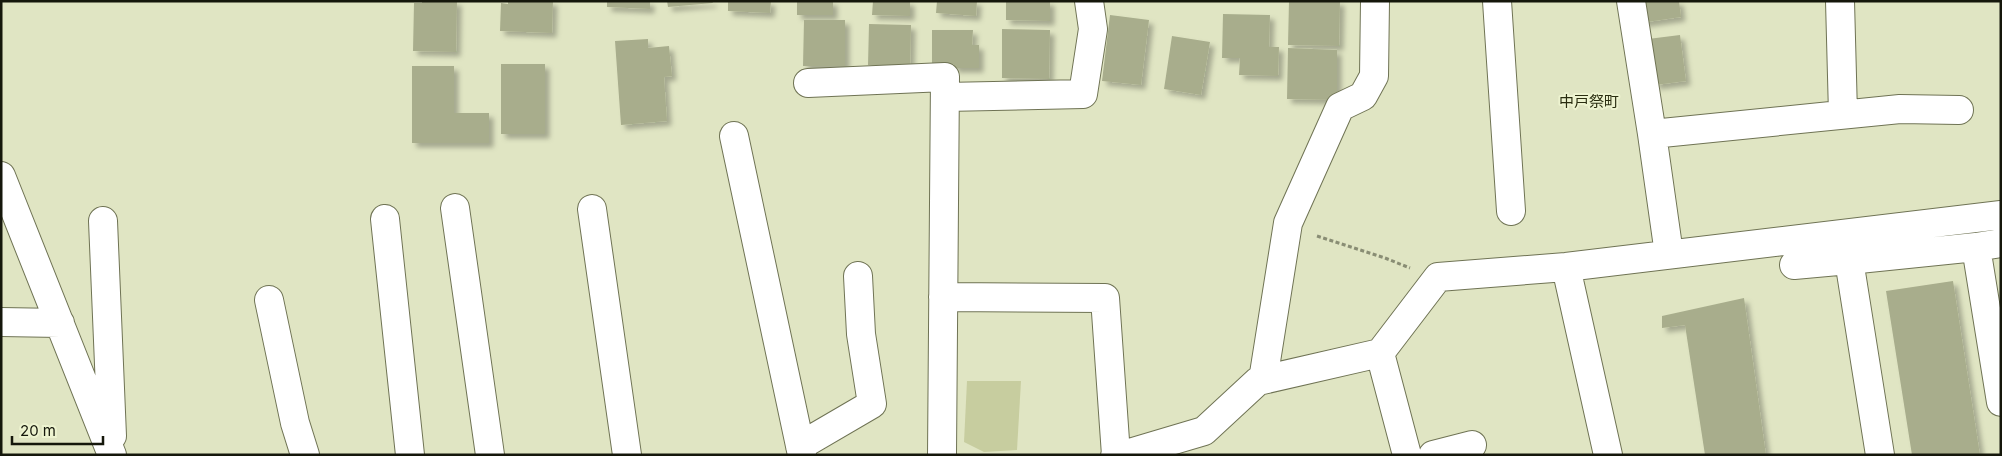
<svg xmlns="http://www.w3.org/2000/svg" width="2002" height="456" viewBox="0 0 2002 456" font-family="Inter,'Noto Sans JP',sans-serif">
  <defs>
    <filter id="shadow"><feDropShadow dx="4.5" dy="4.5" stdDeviation="2.5" flood-color="#0004"/></filter>
  </defs>
  <rect width="100%" height="100%" fill="#e0e5c3"/>
  <!-- green -->
  <path fill="#c7cd9f" d="M967,381H1021L1017,450L984,452L964,442Z"/>
  <!-- building -->
  <path fill="#a8ad8c" filter="url(#shadow)" d="M422,1H457L456,52L413,51L414,3H422Z
    M508,1H553L552,33L500,31L501,3L508,4Z
    M607,1H650V9L607,7Z
    M667,1H712L713,3L668,7Z
    M728,1H771L770,13L728,11Z
    M797,1H833V15H797Z
    M873,1H910V16L872,15Z
    M937,1H977L976,16L936,13Z
    M1006,1H1050V21L1006,20Z
    M1289,1H1340L1339,46L1288,45Z
    M1637,1H1679L1681,17L1640,23Z
    M1223,14L1270,15L1269,47H1279L1278,76L1239,75L1240,58H1222Z
    M1110,15L1149,20L1141,85L1102,81Z
    M804,20H845V66H803Z
    M869,24L911,25L910,66L868,65Z
    M1002,29L1050,30L1049,79L1002,78Z
    M932,30H973L972,45H979V68H953L954,64H932Z
    M1680,35L1686,81L1655,85L1648,39Z
    M1172,36L1210,42L1201,95L1164,89Z
    M648,39V48L669,46L672,76L664,77L667,121L621,125L615,41Z
    M1288,48L1337,50V100L1287,99Z
    M501,64H545V134H501Z
    M412,66H454V113H489V143H412Z
    M1953,281L1980,455H1912L1886,291Z
    M1744,298L1766,455H1705L1685,325L1662,328V316Z"/>
  <g fill="none" stroke-linecap="round" stroke-linejoin="round">
    <defs>
      <path id="street" d="M1497,1L1511,211
        M1631,1L1652,134L1669,254
        M1840,1L1843,114
        M808,83L945,77L942,455
        M945,97L1083,94L1093,29L1089,1
        M1652,134L1900,109L1959,110
        M734,136L802,455
        M1,176L112,455
        M455,208L490,455
        M592,209L627,455
        M385,219L410,455
        M103,221L112,436
        M1976,247L2001,243
        M1794,265L1849,260
        M1566,267L1608,455
        M943,297L1105,298L1116,455
        M269,300L295,423L305,455
        M1,322L60,323
        M1380,353L1407,455
        M1263,380L1288,223L1340,107L1363,96L1374,76L1375,1
        M800,446L872,404L861,334L858,276
        M1115,455L1130,453L1204,431L1258,381L1380,353L1438,277L1566,267L2001,215
        M1433,455L1472,445
        M1880,455L1849,260L1976,247L2001,402"/>
    </defs>
    <!-- street casing -->
    <use href="#street" stroke="#6f7354" stroke-width="30"/>
    <!-- path -->
    <path stroke="#898d74" stroke-width="3" stroke-dasharray="4 2.5" stroke-linecap="butt" d="M1317,236L1385,258L1410,268"/>
    <!-- street -->
    <use href="#street" stroke="#fff" stroke-width="28"/>
  </g>
  <g text-anchor="middle" stroke-width="4" stroke-linejoin="round" paint-order="stroke">
    <!-- quarter labels -->
    <g font-size="15" fill="#2a2d10" stroke="#edf3d0">
      <text x="1589" y="107">中戸祭町</text>
    </g>
  </g>
  <!-- border -->
  <rect width="2002" height="456" fill="none" stroke="#15170b" stroke-width="5"/>
  <!-- scale -->
  <path d="M12 436v8h91v-8" fill="none" stroke="#15170b" stroke-width="2.5"/>
  <text x="20" y="436" font-size="15" fill="#15170b" stroke="#edf3d0" stroke-width="4" paint-order="stroke">20 m</text>
</svg>
